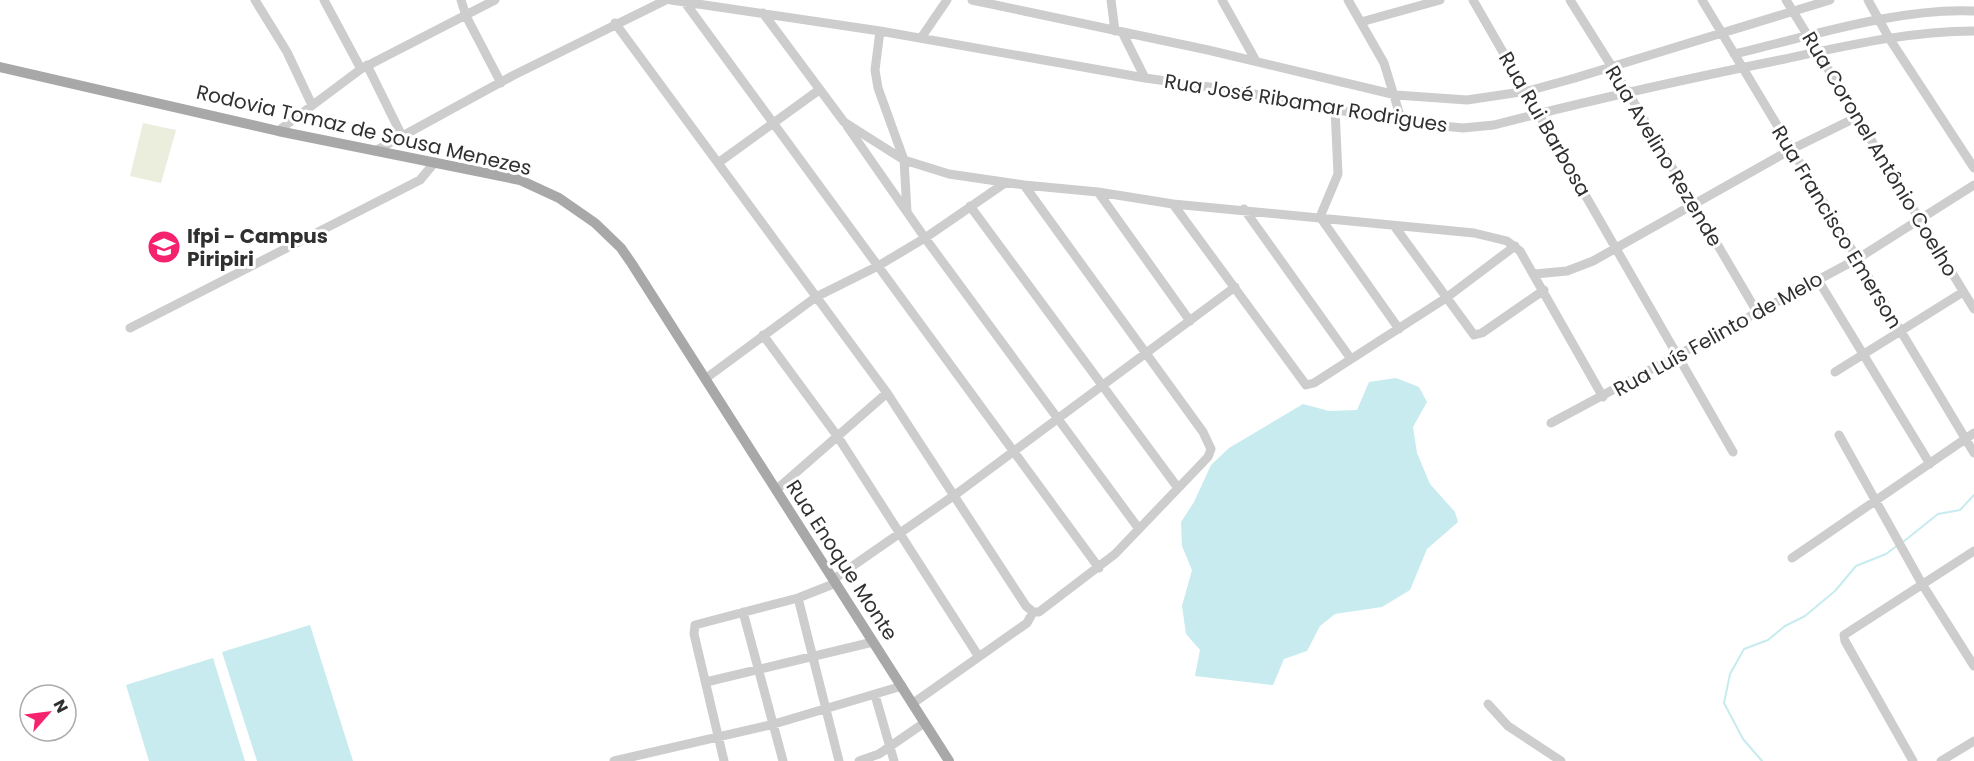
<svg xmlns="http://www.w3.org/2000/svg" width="1974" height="761" viewBox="0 0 1974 761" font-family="Poppins,sans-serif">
  <rect width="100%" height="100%" fill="#fff"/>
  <!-- green -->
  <path fill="#ebeedc" d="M143,123L176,130L161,183L130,176Z"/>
  <!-- water -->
  <path fill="#c7ebef" d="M1396,378L1419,387L1427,402L1413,427L1417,453L1430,484L1455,512L1458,522L1427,549L1410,590L1382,607L1335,614L1320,626L1307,651L1284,659L1273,685L1195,676L1200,650L1186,634L1182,606L1192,570L1182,546L1181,522L1194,502L1211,465L1229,448L1303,404L1329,411L1357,410L1369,382Z
    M310,625L353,761H257L222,652Z
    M213,658L245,761H149L126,685Z"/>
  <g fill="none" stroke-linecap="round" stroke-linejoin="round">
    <!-- stream -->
    <path stroke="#c7ebef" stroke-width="2" d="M1903,542L1938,514L1960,510L1974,495
      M1762,761L1743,739L1724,703L1730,674L1744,649L1768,640L1785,626L1805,616L1835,591L1856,566L1886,554L1898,545"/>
    <!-- minor -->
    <path stroke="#cdcdcd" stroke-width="9" d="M255,0L287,52L312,105
      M324,0L361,69
      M461,0L466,16L501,83
      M671,0L880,31L1145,78L1238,91L1402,122L1463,128L1494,125C1587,101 1681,80 1775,61C1841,47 1907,31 1974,31
      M972,0L1208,50L1396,95L1467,100L1528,91L1575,78L1830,0
      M1111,0L1115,31
      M1222,0L1256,61
      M1348,0L1384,63L1402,122
      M1473,0L1733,452
      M1570,0L1629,94L1757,312
      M1702,0L1974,453
      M1786,0L1974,309
      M1868,0L1889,38L1974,168
      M684,1L1099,568
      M763,13L844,122L904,160L949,174L1024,185L1098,192L1173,204L1474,233L1507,241L1520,251L1603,397
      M1361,22L1440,0
      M615,23L887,393L1026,606L1033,612H1039L1115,554L1208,457L1211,449L1203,432L1024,185
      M880,31L875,70L878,88L904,160L907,212
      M1123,34L1145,78
      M921,38L947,0
      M1734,54C1807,37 1900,7 1974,11
      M367,65L402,136
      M847,126L925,238L1139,529
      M278,131L361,69L495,0
      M375,151L514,75L666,0
      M718,163L819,90
      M1098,192L1190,321
      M1173,204L1306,385L1314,383L1446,298L1515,246
      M970,206L1178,488
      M1244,209L1351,359
      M1320,217L1399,329
      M1320,217L1338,174L1335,109
      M1395,227L1474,335L1482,333L1544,290
      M1535,274L1567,271L1593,261L1792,149L1857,117
      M1818,280L1930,464
      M130,328L420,180L435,162
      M763,335L838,437L979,657
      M1835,372L1963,292
      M705,379L816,297L878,266L925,238L1005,183
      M1551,423L1857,259L1974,185
      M1839,435L1922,584L1974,666
      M776,490L887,393
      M1792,558L1974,433
      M834,579L959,492L1235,287
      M798,598L839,761
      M743,612L783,761
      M706,682L873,642
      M875,695L894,761
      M912,704L1027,623L1033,612
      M1488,704L1508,726L1561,761
      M614,761L774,724L902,686
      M724,761L694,634L695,625L798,598L836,583
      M859,761L879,754L924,723
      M1913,761L1845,641L1844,635L1974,551
      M1941,761L1974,741"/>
    <!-- major -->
    <path stroke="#a8a8a8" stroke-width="10" d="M0,67L278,131L520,180L559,198L595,223L621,248L632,264L949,761"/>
  </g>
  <!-- icons -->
  <defs>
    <symbol id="university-disc" viewBox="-11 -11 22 22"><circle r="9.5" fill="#f5236e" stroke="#fff"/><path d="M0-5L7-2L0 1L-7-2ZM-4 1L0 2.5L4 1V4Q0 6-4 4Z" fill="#fff"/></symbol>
  </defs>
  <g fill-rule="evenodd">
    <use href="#university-disc" x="145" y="228" width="38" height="38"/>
  </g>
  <g text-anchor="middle" stroke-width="6" stroke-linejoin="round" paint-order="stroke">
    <!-- street labels -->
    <g font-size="20" fill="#303030" stroke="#fff">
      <text transform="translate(1306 103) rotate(9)" y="7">Rua José Ribamar Rodrigues</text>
      <text transform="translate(1545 124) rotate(60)" y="7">Rua Rui Barbosa</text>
      <text transform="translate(364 130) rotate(13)" y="7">Rodovia Tomaz de Sousa Menezes</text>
      <text transform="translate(1880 154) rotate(59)" y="7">Rua Coronel Antônio Coelho</text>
      <text transform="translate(1664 156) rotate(59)" y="7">Rua Avelino Rezende</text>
      <text transform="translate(1837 227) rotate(59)" y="7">Rua Francisco Emerson</text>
      <text transform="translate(1718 334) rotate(-29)" y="7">Rua Luís Felinto de Melo</text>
      <text transform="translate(842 560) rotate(57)" y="7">Rua Enoque Monte</text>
    </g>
    <!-- poi labels -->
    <g font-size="20" font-weight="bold" fill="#303030" stroke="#fff" text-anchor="start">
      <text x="187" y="243">Ifpi - Campus<tspan x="187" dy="23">Piripiri</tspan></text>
    </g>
  </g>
  <!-- north arrow -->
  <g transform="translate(48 713) rotate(62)"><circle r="28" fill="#ffffff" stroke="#acacac" stroke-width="1.5"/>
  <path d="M0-4.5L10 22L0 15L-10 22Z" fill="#f5236e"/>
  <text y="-9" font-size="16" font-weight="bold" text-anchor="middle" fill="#303030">N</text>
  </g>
</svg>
